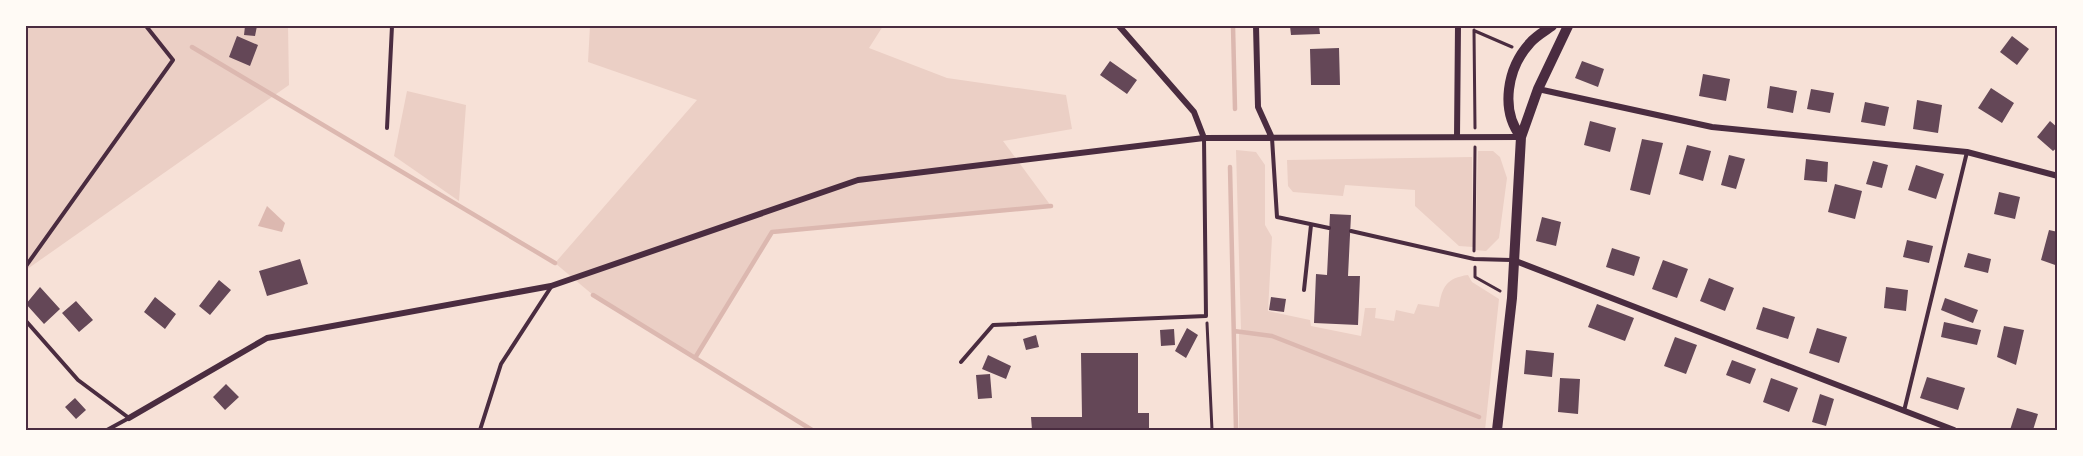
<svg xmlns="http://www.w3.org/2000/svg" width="2083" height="456" viewBox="0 0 2083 456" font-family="Montserrat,sans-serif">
  <rect width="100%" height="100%" fill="#f7e1d7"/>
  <!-- green -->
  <path fill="#ebcfc5" d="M26,26H288L289,85L26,270Z
    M590,26H883L869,48L947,78L1066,95L1072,129L1003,141L1051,206L772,232L695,358L593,295L555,263L697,100L588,62Z
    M407,91L466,105L459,201L394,156Z
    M1236,150L1256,152L1265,165V225L1272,237L1268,311L1310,320L1311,326L1361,336L1365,308H1376L1375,318L1394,321L1396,310L1414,314L1418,304L1439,307C1442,286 1447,278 1468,275L1472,282L1499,299L1485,430H1239V332L1241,329Z
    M1478,151H1493L1500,157L1507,178L1499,238L1486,251L1475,250Z
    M1472,157L1473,247L1459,246L1415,206V190L1345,185L1343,196L1293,192L1288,186L1287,160Z"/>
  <!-- water -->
  <path fill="#dcb8b0" d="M267,206L285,223L282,232L258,226Z"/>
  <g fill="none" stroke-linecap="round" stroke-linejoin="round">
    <!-- stream -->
    <path stroke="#dcb8b0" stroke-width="4.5" d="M1233,26L1235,109
      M192,47L555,263
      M1230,167L1236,430
      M593,295L812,430
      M1234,331L1272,336L1479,417
      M695,358L772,232L1051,206"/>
  </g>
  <!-- building -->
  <path fill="#644757" d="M245,26H257L255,36L244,35Z
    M1290,26H1319L1320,34L1291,35Z
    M237,36L258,45L250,66L229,57Z
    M2012,36L2029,49L2017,65L2000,52Z
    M1339,48L1340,85H1311L1310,49Z
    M1110,61L1137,80L1127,94L1100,75Z
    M1582,61L1604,69L1598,87L1575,78Z
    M1703,74L1730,79L1726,101L1699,96Z
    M1770,86L1797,91L1793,113L1767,108Z
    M1991,88L2014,103L2002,123L1978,108Z
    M1811,89L1834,93L1830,113L1807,109Z
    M1917,100L1942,105L1938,133L1913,129Z
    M1865,102L1889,107L1885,126L1861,122Z
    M1590,121L1616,128L1610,152L1584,145Z
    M2050,121L2058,128V147L2053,151L2037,137Z
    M1642,139L1663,143L1650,195L1630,190Z
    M1687,145L1711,151L1703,181L1679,174Z
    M1729,155L1745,159L1736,189L1721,185Z
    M1806,159L1828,162L1827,182L1804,180Z
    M1873,161L1888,165L1882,188L1866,184Z
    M1916,165L1944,174L1936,199L1908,190Z
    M1835,184L1862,191L1855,219L1828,212Z
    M1999,192L2020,197L2015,219L1994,214Z
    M1330,214L1351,215L1348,276H1360L1358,325L1314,323L1316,274L1327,275Z
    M1542,217L1561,222L1556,246L1536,241Z
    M2049,230L2058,232V266L2041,260Z
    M1907,240L1933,246L1929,263L1903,257Z
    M1612,248L1640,257L1634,276L1606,267Z
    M1968,253L1991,259L1988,273L1964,267Z
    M300,259L308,284L267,296L259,271Z
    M1663,260L1688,269L1677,298L1652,289Z
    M1709,278L1734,288L1725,311L1700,301Z
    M219,280L231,290L210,315L199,306Z
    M40,287L60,309L44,324L26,304Z
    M1886,287L1908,290L1906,311L1884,308Z
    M155,297L176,314L165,329L144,312Z
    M1271,297L1286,299L1284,312L1269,310Z
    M1945,298L1978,310L1973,323L1941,310Z
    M76,301L93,320L79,332L62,313Z
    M1597,304L1634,318L1625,341L1588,327Z
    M1763,307L1795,317L1788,339L1756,329Z
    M1944,322L1981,330L1977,345L1941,337Z
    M2004,326L2024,330L2016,365L1997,357Z
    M1187,328L1198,335L1186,358L1175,351Z
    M1817,328L1847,337L1839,363L1809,353Z
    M1174,329L1175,345L1161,346L1160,330Z
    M1036,335L1039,347L1026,350L1023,339Z
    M1675,337L1697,345L1686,374L1664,366Z
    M1526,350L1554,353L1552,377L1524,374Z
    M1081,353H1138V413H1149V430H1032L1031,417H1082Z
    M988,355L1011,366L1006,379L982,369Z
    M1732,360L1756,369L1750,384L1726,375Z
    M990,374L992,398L978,399L976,375Z
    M1927,377L1965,388L1958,410L1920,398Z
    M1560,378L1580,379L1578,414L1558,412Z
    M1771,378L1798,388L1789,412L1763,402Z
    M226,384L239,397L225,410L213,397Z
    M1820,394L1834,399L1826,426L1812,422Z
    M75,398L86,410L76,419L65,407Z
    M2017,408L2038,414L2033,430H2010Z"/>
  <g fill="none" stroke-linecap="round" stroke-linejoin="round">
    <!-- path -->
    <path stroke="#4a2c40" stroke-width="3" d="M1474,30L1475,128
      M1475,31L1512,47
      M1474,251L1475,147
      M1475,267V277L1500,291
      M1207,323L1212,430"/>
    <!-- service -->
    <path stroke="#4a2c40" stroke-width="4" d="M387,128L392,26
      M1272,138L1277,217L1329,228
      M1351,231L1474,259L1511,260
      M26,266L173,60L146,26
      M1304,290L1311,225
      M26,321L78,380L129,418L107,430
      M961,362L993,325L1206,316L1204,138
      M1904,411L1967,152
      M480,430L501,364L551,287"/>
    <!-- minor -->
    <path stroke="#4a2c40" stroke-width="6" d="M1119,26L1194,112L1204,138L1521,137
      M1256,26L1258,107L1272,138
      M1538,89L1712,127L1967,152L2058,176
      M1457,137L1458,26
      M1513,260L1954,430
      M129,418L267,338L551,286L858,180L1204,138"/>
    <!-- secondary -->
    <path stroke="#4a2c40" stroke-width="10" d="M1521,137C1500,110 1507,68 1530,43C1536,36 1545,31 1552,26
      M1497,430L1512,298L1521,137L1538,89L1568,26"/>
  </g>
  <!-- border -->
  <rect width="2083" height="456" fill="none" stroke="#fffaf5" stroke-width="54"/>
  <rect x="27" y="27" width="2029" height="402" fill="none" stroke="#4a2c40" stroke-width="2"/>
</svg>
